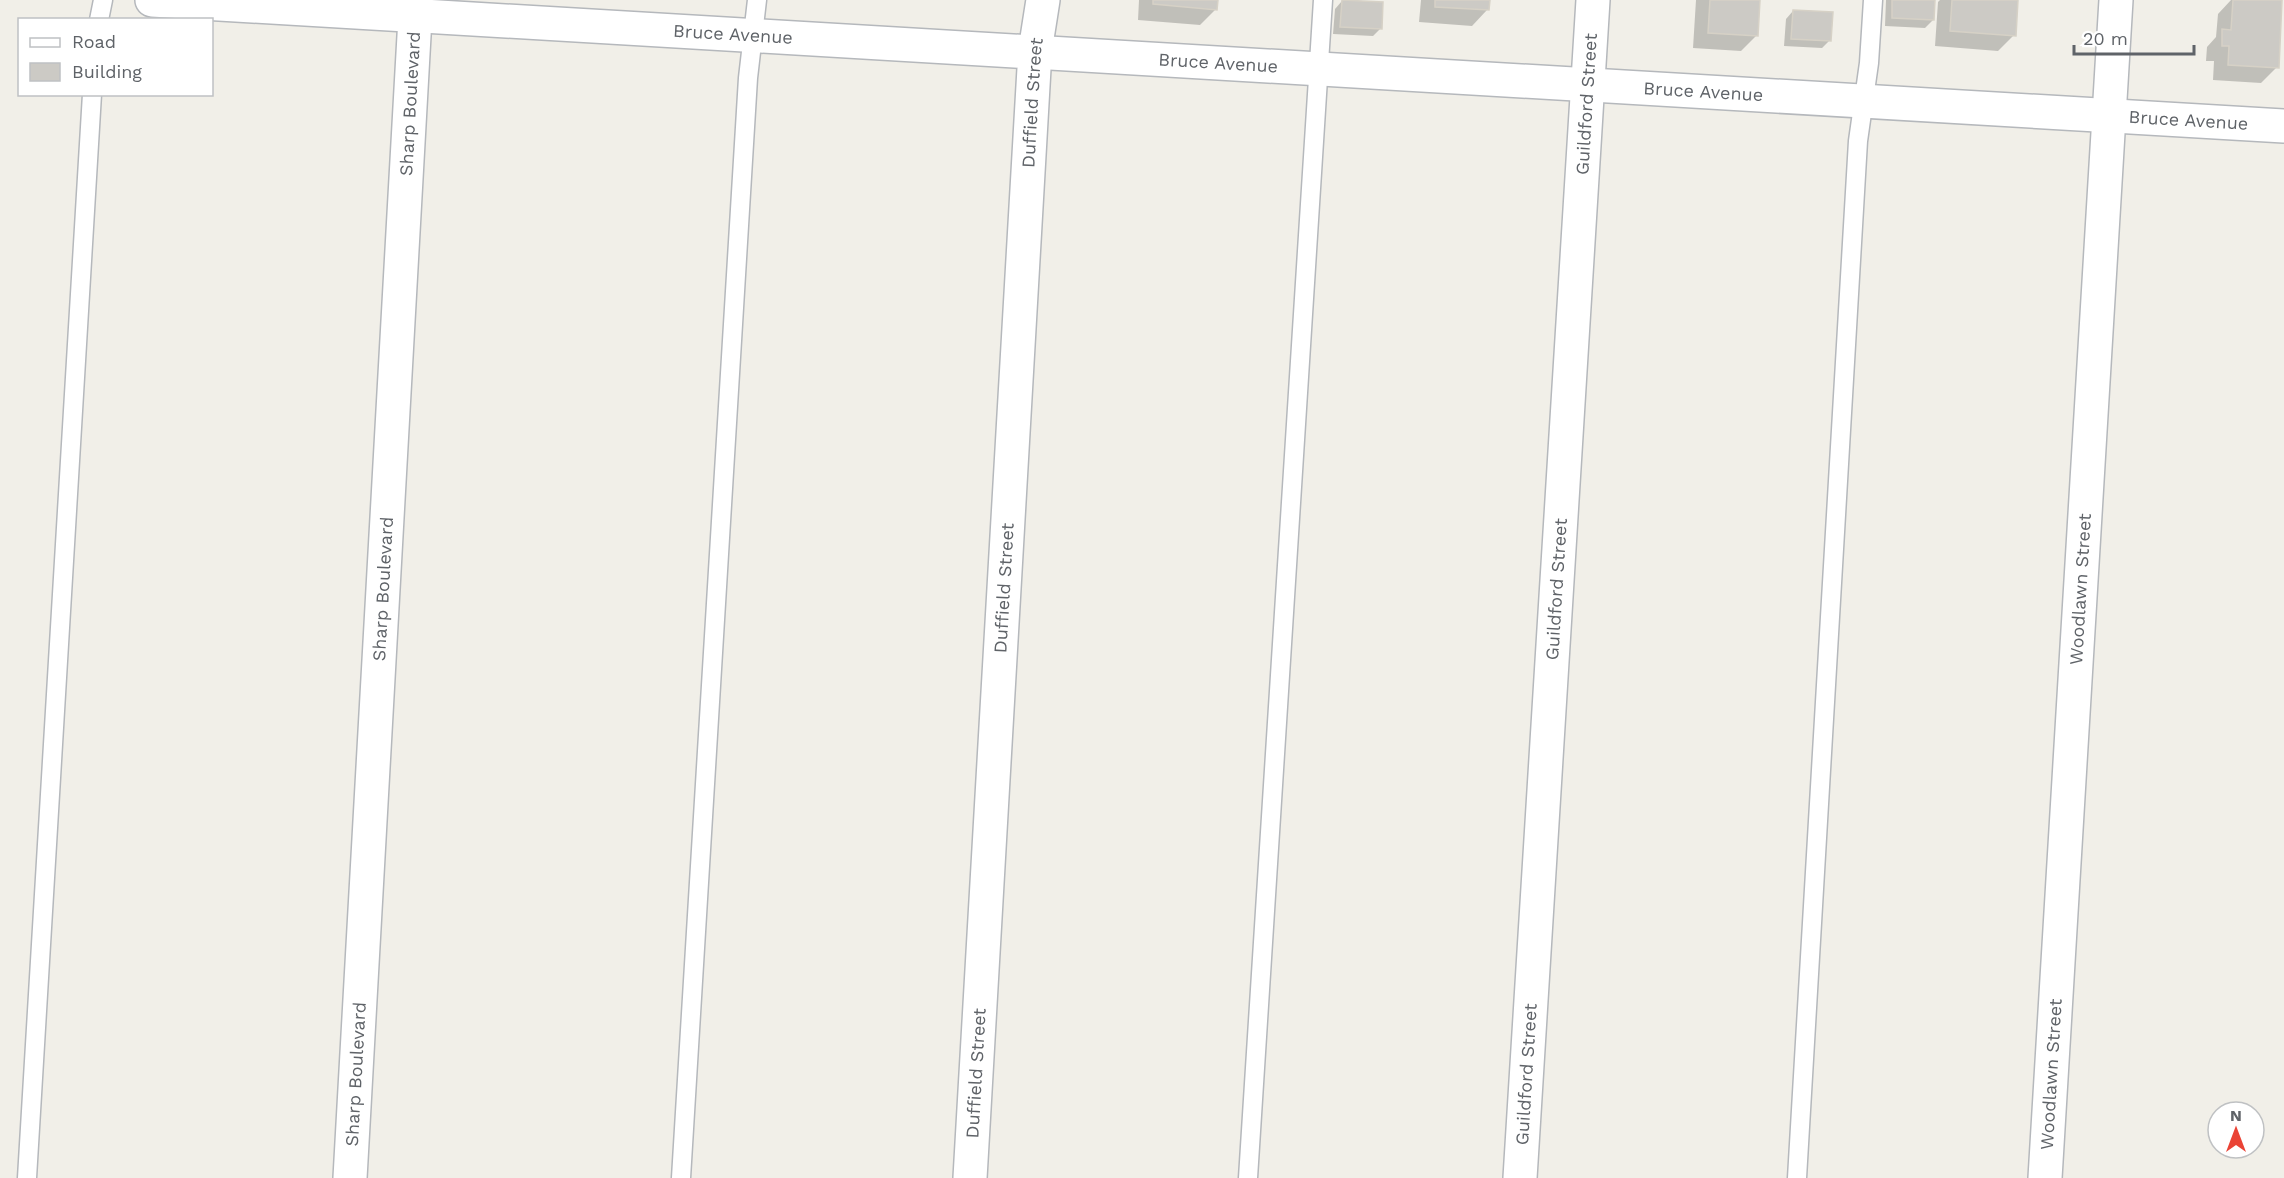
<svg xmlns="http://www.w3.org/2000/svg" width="2284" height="1178" viewBox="0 0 2284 1178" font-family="'Work Sans',sans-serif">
  <rect width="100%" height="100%" fill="#f1efe8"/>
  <!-- shadow -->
  <path fill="#0003" d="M1139,0H1217L1216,9L1200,25L1138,20Z
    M1421,0H1488L1487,10L1472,26L1419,22Z
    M1696,0H1759L1757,35L1741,51L1693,48Z
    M1886,0H1934L1933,20L1925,28L1885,26Z
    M1940,0H2016L2014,35L1998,51L1935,46L1938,2Z
    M2231,0H2271L2277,67L2261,83L2213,80L2214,61H2206L2207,47L2216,37L2218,14Z
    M1342,1L1380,29L1373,36L1333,34L1335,9Z
    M1793,11L1829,41L1822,48L1784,46L1786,19Z"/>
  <!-- building -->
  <path fill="#cccac5" stroke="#d6d1c6" stroke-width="1.5" d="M1153,0H1218L1217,10L1153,4Z
    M1342,0L1383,2L1382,29L1340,27Z
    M1435,0H1490L1489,10L1435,7Z
    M1710,0H1760L1758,36L1708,33Z
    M1892,0H1935L1934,20L1892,18Z
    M1952,0H2018L2016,36L1950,31Z
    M2233,0H2282L2279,68L2228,65L2229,46H2222V29L2231,30Z
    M1793,10L1833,12L1831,41L1791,39Z"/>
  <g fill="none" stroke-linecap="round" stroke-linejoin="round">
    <defs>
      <path id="lane" d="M99,20L103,0
        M27,1178L92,94
        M681,1178L748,78L757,0
        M1248,1178L1323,0
        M1797,1178L1858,141L1869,63L1873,0"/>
      <g id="street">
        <path id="s1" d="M152,0L2284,126"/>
        <path id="s2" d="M350,1178L416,0"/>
        <path id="s3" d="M970,1178L1035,51L1043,0"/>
        <path id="s4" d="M1520,1178L1593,0"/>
        <path id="s5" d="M2045,1178L2116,0"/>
      </g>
    </defs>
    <!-- lane casing -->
    <use href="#lane" stroke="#b5b8bc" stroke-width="21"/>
    <!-- street casing -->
    <use href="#street" stroke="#b5b8bc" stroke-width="36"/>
    <!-- lane -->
    <use href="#lane" stroke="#fff" stroke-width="18"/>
    <!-- street -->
    <use href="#street" stroke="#fff" stroke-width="33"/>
  </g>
  <g text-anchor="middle" stroke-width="6" stroke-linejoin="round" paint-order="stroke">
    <!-- street labels -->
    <g font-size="18" fill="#5f6368" stroke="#fff">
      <text dy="6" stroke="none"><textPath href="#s1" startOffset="582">Bruce Avenue</textPath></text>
      <text dy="6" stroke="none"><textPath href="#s1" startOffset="1068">Bruce Avenue</textPath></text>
      <text dy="6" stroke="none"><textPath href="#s1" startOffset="1554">Bruce Avenue</textPath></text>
      <text dy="6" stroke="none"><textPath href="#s2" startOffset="1076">Sharp Boulevard</textPath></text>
      <text dy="6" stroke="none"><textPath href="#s3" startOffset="1077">Duffield Street</textPath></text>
      <text dy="6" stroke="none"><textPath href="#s4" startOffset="1076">Guildford Street</textPath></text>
      <text dy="6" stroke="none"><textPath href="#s1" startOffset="2040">Bruce Avenue</textPath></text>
      <text dy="6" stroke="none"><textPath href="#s2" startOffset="590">Sharp Boulevard</textPath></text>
      <text dy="6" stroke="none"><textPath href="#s3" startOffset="591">Duffield Street</textPath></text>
      <text dy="6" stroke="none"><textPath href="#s4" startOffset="590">Guildford Street</textPath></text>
      <text dy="6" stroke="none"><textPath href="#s5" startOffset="590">Woodlawn Street</textPath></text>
      <text dy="6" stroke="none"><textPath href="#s2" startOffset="104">Sharp Boulevard</textPath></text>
      <text dy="6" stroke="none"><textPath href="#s3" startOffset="105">Duffield Street</textPath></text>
      <text dy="6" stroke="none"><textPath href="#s4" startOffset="104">Guildford Street</textPath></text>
      <text dy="6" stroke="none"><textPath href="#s5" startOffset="104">Woodlawn Street</textPath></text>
    </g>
  </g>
  <!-- legend -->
  <rect x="18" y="18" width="195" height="78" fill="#ffffff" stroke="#bfc1c3" stroke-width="1.5"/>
  <rect x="30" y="38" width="30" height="9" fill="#ffffff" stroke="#bfc1c3" stroke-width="1.5"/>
  <text x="72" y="48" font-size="18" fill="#5f6368">Road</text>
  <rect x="30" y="63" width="30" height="18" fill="#cccac5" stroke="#bfc1c3" stroke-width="1.5"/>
  <text x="72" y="78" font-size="18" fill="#5f6368">Building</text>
  <!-- north arrow -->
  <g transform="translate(2236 1130)"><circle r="28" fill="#ffffff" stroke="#bfc1c3" stroke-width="1.5"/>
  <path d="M0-4.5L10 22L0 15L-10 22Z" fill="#ea4335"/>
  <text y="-9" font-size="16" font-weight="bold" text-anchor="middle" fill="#5f6368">N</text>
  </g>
  <!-- scale -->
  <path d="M2074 45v9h120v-9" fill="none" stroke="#5f6368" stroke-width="3"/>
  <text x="2083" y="45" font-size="18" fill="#5f6368" stroke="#ffffff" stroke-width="4.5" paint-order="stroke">20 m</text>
</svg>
